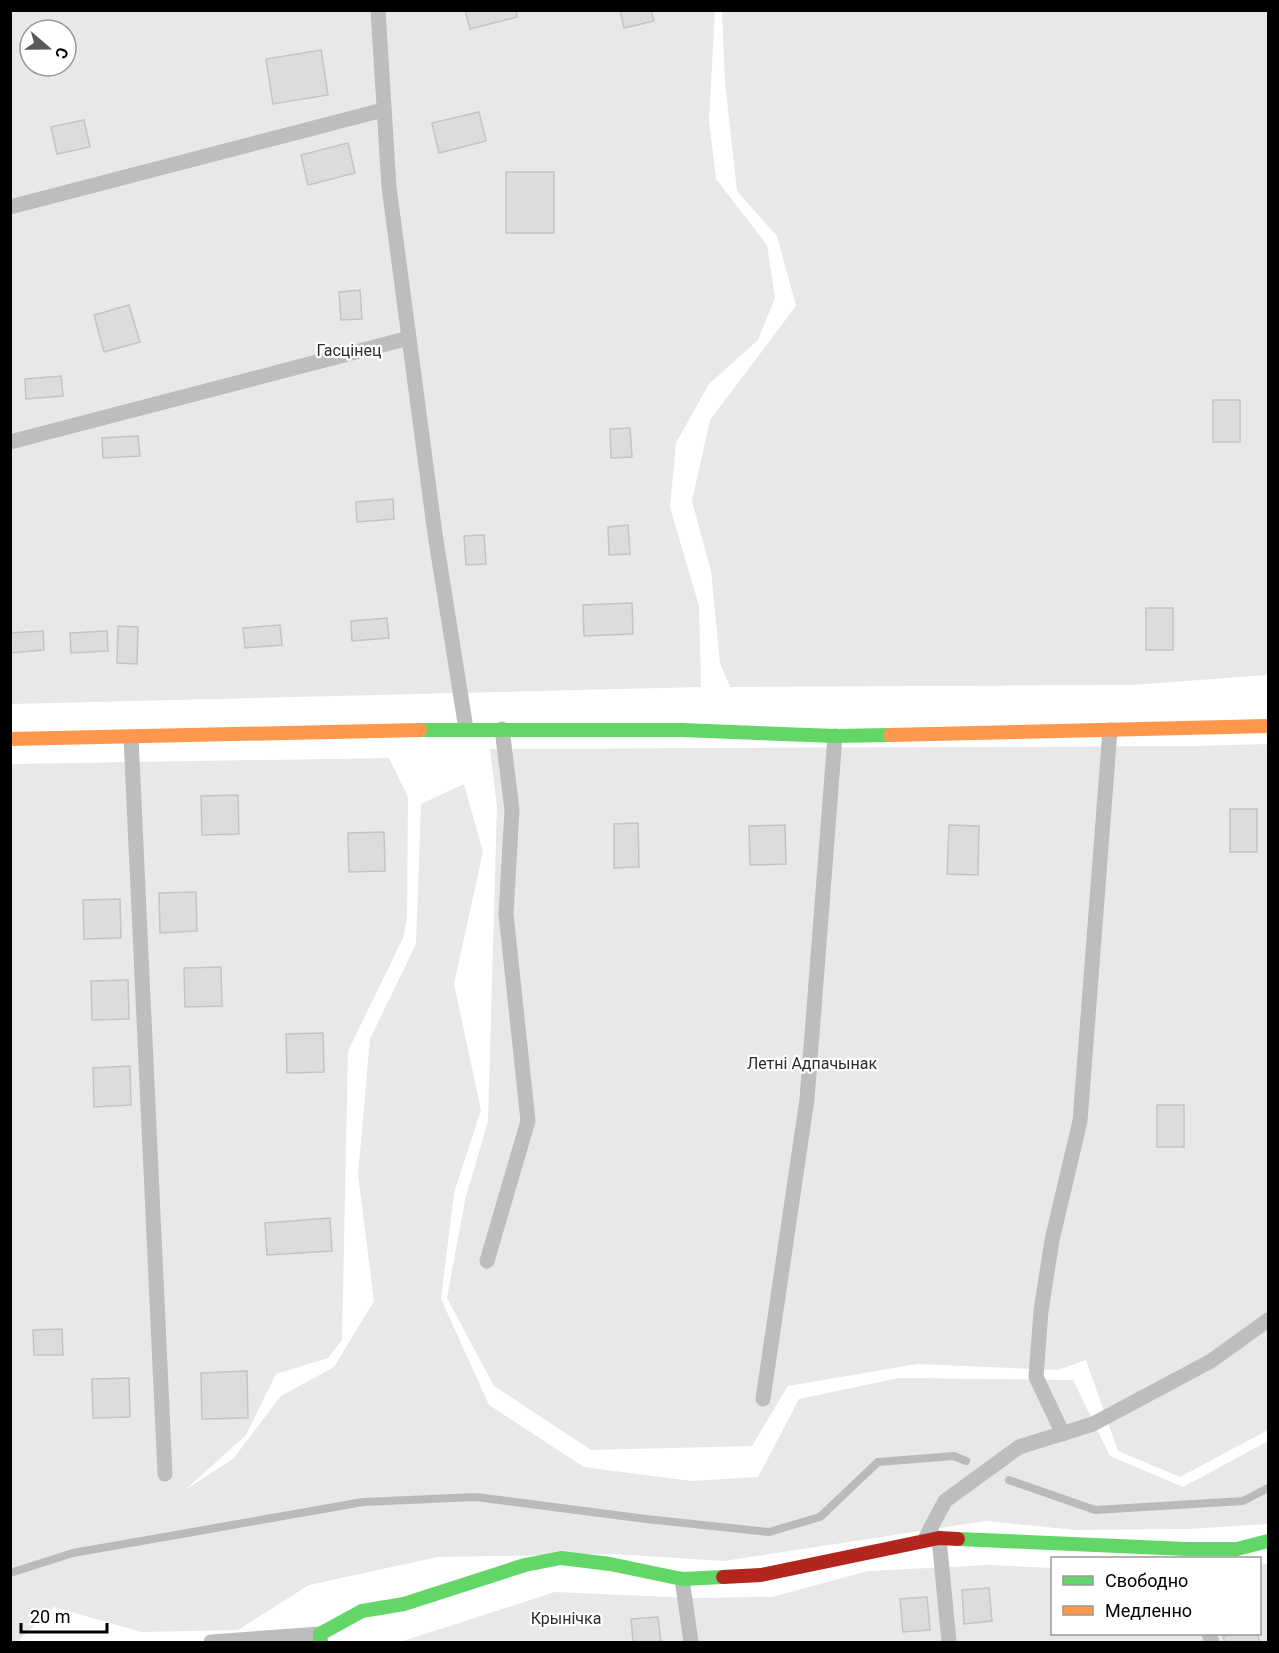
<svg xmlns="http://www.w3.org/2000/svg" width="1279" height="1653" viewBox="0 0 1279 1653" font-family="Roboto,sans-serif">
  <rect width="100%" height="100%" fill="#fff"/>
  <!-- green -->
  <path fill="#e8e8e8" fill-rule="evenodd" d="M10,11H715L709,120L716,179L767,245L775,298L758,340L709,384L676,443L670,507L699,606L701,687L11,704ZM30,30H66V66H30Z
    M722,11H1268V675L1131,685L730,687L720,663L711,571L692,501L710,420L796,306L777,236L737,191L725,82Z
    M1268,744V1430L1180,1477L1118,1451L1086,1360L1058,1370L917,1364L788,1386L752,1446L591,1450L494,1386L447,1298L465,1200L488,1121L497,807L490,749L1197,746Z
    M389,758L408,797L407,918L403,938L348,1051L342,1340L328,1358L276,1374L246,1435L185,1490L233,1459L281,1396L334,1367L374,1301L358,1175L370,1039L416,944L421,804L464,784L483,852L454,984L481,1110L454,1193L441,1299L489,1405L584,1467L691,1481L758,1477L799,1399L899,1378L1073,1380L1110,1456L1183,1487L1268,1441V1524L1189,1529L1075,1530L986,1521L724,1561L614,1554L438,1557L309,1585L238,1630L141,1632L54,1607L17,1642H11L10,764Z
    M1268,1563V1642H400L555,1592L694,1598L772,1597L868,1571L990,1565L1052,1568V1634H1260V1565Z"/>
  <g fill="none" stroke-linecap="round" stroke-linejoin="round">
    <!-- stream -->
    <path stroke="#bababa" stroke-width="8" d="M1009,1480L1095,1510L1243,1501L1268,1488
      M10,1573L73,1553L363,1502L476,1497L646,1519L769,1532L820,1517L878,1462L954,1456L966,1461"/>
  </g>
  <!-- building -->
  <path fill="#dcdcdc" stroke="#c4c4c4" stroke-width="1.5" d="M465,10H516L517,17L470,29Z
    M620,10H651L654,21L624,28Z
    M321,50L328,95L273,104L266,59Z
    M479,112L486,141L439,153L432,123Z
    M84,120L90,147L57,154L51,127Z
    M348,143L355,173L308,185L301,155Z
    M506,172H554V233H506Z
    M360,290L362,319L341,320L339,292Z
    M129,305L140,342L104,352L94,315Z
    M61,376L63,396L26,399L25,379Z
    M1213,400H1240V442H1213Z
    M630,428L632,457L611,458L610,429Z
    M138,436L140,456L103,458L102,438Z
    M393,499L394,519L357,522L356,502Z
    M628,525L630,554L609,555L608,527Z
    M484,535L486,564L466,565L464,536Z
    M632,603L633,634L584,636L583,605Z
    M1146,608H1173V650H1146Z
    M387,618L389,638L352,641L351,621Z
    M280,625L282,645L245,648L243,628Z
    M118,626L138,627L137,664L117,663Z
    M43,631L44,650L10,653V633Z
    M107,631L108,651L71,653L70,633Z
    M238,795L239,834L202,835L201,796Z
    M1230,809H1257V852H1230Z
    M638,823L639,867L614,868V824Z
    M785,825L786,864L750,865L749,826Z
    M949,825L979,826L978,875L947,874Z
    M384,832L385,871L349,872L348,833Z
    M196,892L197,931L160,933L159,893Z
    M120,899L121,938L84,939L83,900Z
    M221,967L222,1006L185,1007L184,968Z
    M128,980L129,1019L92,1020L91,981Z
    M323,1033L324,1072L287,1073L286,1034Z
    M130,1066L131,1105L94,1107L93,1068Z
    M1157,1105H1184V1147H1157Z
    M330,1218L332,1251L267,1255L265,1223Z
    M62,1329L63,1355H34L33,1330Z
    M247,1371L248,1418L202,1419L201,1373Z
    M129,1378L130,1417L93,1418L92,1379Z
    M989,1588L992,1621L964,1624L962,1590Z
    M927,1597L930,1630L903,1632L900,1599Z
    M658,1617L661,1642H633L631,1619Z
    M1233,1634H1257L1260,1642H1225L1223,1637Z"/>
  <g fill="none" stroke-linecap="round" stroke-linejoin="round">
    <!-- lane -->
    <path stroke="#bdbdbd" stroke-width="15" d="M378,10L389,187L435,534L466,729
      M10,207L383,110
      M10,442L409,338
      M131,737L165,1474
      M487,1261L528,1121L506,914L512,810L502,729
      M763,1399L807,1099L835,736
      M1063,1434L1036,1377L1041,1311L1052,1240L1080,1121L1110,730
      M939,1538L949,1642
      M925,1539L945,1501L1019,1447L1093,1424L1211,1361L1268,1320
      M682,1579L691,1642
      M1209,1634L1212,1642
      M211,1642L320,1634"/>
    <!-- fast -->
    <path stroke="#63d668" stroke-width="14" d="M420,730H682L835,736L890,735
      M958,1539L1186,1549H1237L1268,1541
      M321,1642L320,1634L362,1611L404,1604L525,1565L561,1558L610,1564L682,1579L723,1577"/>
    <!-- slow -->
    <path stroke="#ff974d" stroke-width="14" d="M890,735L1268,726
      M10,739L420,730"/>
    <!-- jam -->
    <path stroke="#b3261e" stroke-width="14" d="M723,1577L761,1575L939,1538L958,1539"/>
  </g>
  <g text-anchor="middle" stroke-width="4.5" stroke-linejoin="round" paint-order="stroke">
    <!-- park labels -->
    <g font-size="16" fill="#2d2d2d" stroke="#fff">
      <text x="349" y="356">Гасцінец</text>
      <text x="812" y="1069">Летні Адпачынак</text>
      <text x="566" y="1624">Крынічка</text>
    </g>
  </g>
  <!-- border -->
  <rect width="1279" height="1653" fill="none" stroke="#000000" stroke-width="24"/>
  <!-- legend -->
  <rect x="1051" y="1557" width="210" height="78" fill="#ffffff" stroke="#999999" stroke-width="1.5"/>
  <rect x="1063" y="1576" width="30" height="9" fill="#63d668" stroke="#999999" stroke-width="1.5"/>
  <text x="1105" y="1587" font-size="18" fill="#000000">Свободно</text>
  <rect x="1063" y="1606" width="30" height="9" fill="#ff974d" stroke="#999999" stroke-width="1.5"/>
  <text x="1105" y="1617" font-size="18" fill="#000000">Медленно</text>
  <!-- north arrow -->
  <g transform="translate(48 48) rotate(110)"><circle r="28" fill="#ffffff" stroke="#999999" stroke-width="1.5"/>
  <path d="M0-4.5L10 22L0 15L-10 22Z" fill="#595959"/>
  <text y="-9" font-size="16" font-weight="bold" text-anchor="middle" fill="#000000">С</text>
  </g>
  <!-- scale -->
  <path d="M21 1623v9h86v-9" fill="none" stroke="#000000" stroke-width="3"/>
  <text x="30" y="1623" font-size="18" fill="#000000" stroke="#ffffff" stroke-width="4.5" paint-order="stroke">20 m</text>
</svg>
